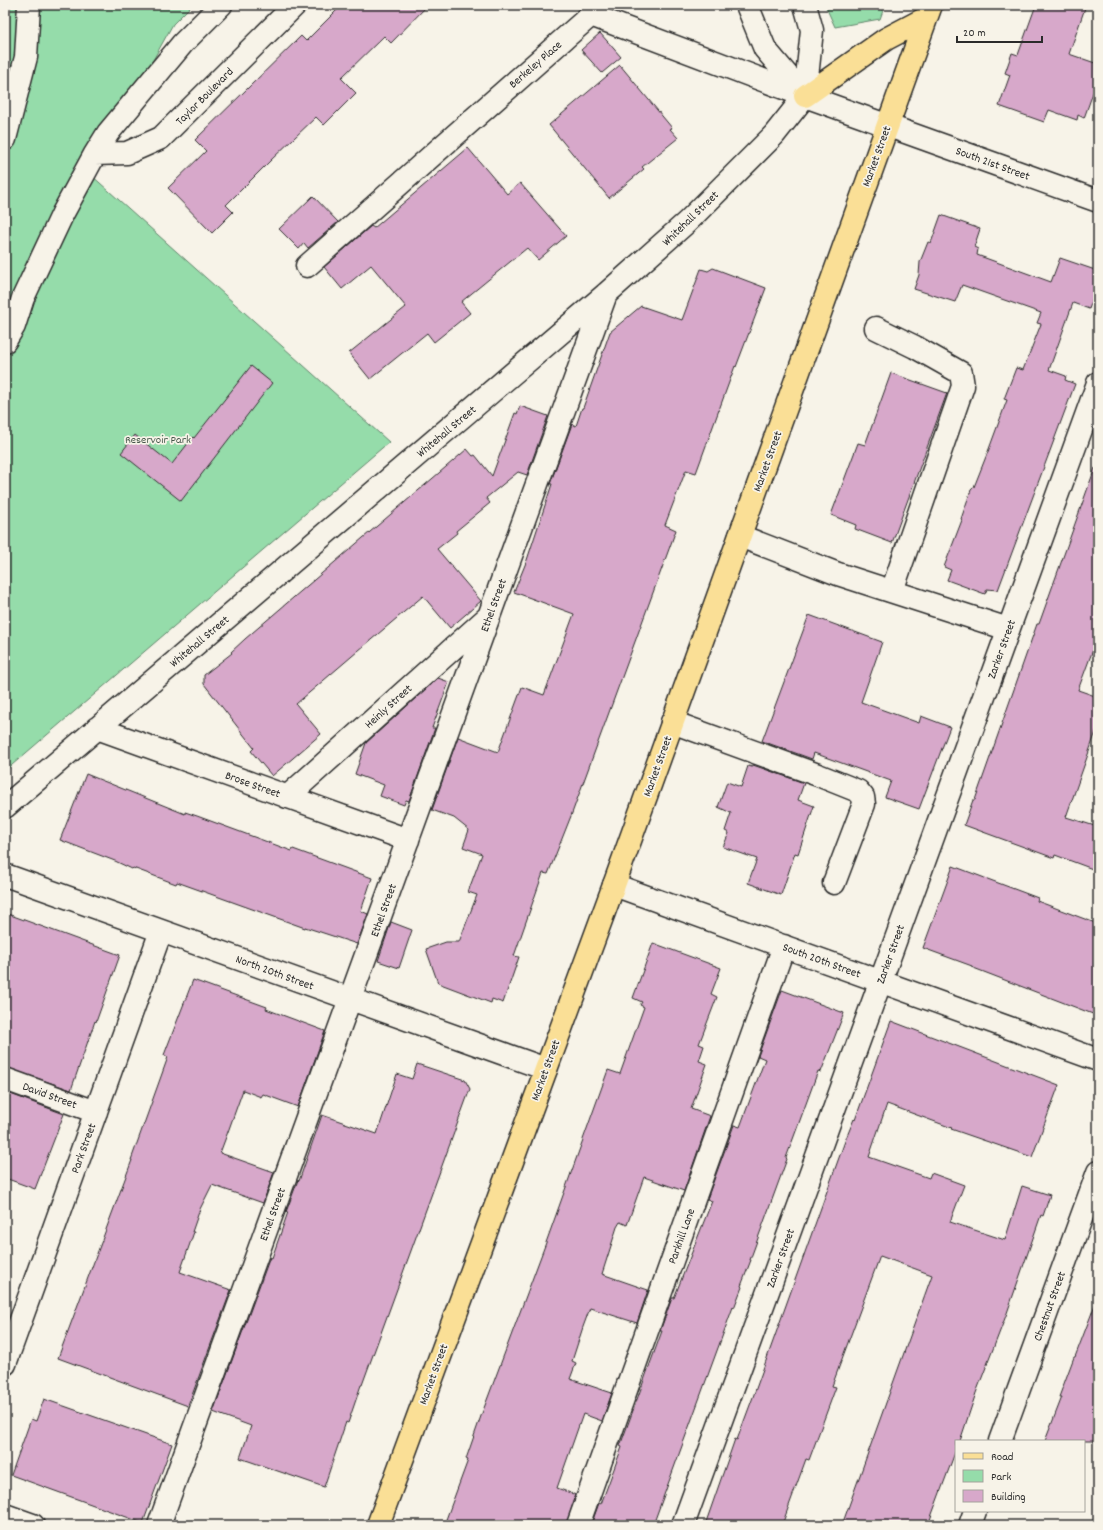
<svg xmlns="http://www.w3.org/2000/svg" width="1103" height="1530" viewBox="0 0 1103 1530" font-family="Dekko,sans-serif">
  <rect width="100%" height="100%" fill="#f7f3e8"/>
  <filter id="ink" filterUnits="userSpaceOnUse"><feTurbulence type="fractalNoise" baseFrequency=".025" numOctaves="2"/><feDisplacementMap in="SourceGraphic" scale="8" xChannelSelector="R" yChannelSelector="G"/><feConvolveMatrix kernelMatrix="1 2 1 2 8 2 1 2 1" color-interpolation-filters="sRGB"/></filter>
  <g filter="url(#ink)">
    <!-- green -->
    <path fill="#95dcaa" stroke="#60846a" d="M5,5H192L173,24L90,174L389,442L5,771Z
      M825,5H885L880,19L835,27Z"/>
    <!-- building -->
    <path fill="#d7a8ca" stroke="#2b2b2b" d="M342,5H428L391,43L384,36L341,78L356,93L324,125L316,117L271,160L226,205L233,212L212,233L168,188L206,151L195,140L301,36L306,41Z
      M1036,5H1086L1069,54L1098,64V79L1084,118L1078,115L1077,120L1049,110L1044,122L999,106L1010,75L1005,73L1012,53L1018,55Z
      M600,33L621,57L602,73L581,50Z
      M620,65L672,128L670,129L678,138L642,167L644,169L609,198L549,125Z
      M468,148L507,194L520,183L566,236L538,260L527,248L461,302L470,313L434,342L427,333L370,379L349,353L406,307L371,265L342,289L324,267L371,226L374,228Z
      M313,196L338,222L308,248L304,243L299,249L279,229Z
      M941,215L980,229L974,247L978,249L977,255L1051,282L1060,258L1098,271V284L1089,309L1073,303L1049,370L1066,376L1065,380L1075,384L998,590L987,589L985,594L947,580L951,570L944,567L962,520L961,519L971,490L974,487L989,449L1007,400L1004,399L1016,368L1023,370L1041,324L1037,323L1041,313L962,285L955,302L914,289L919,275L920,262L928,242L931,243Z
      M713,268L766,288L736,367L735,366L696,473L686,470L665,525L676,530L571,816L548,874L543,873L514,956L519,957L503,1003L492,999L491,1003L438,983L426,949L446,942H459L477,895L468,892L482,854L463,847L469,830L454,818L432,810L458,737L498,752L522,687L544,695L574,614L514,592L527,560L552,484H550L572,424L576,426L582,408H583L610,332L641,306L682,320L701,269L708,271Z
      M251,366L272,383L181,501L121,453L135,435L172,464L193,437L194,438Z
      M891,373L947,393L892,543L855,529L856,525L831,515L858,443L865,445Z
      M520,406L548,416L527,475L518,472L486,498L490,503L456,531L457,533L437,549L481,601L450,628L423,596L365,645L296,704L321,734L272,776L251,751L254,748L204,684V675L232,653L231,652L245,639L467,449L473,456L475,455L492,476L515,413L517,414Z
      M1095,468H1098V636L1078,690L1098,697V726L1066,817L1098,827V871L1055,855L1054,858L964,825L973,800H975L1037,624H1039Z
      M809,615L882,642L861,702L919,723L921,716L950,727L919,809L885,797L891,781L814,753L812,759L762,741Z
      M438,678L449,682L432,728H435L409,801L406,800L404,805L380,796L384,785L355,774L366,743Z
      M753,765L804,783L798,800L814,806L798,854L795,853L781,895L748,883L757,859L723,847L729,833L725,831L731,813L718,807L727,782L741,787L748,766L752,767Z
      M86,774L185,814V812L197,816L292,851L293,849L372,878L361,911L368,914L357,944L305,927V928L202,891L177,882L176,884L133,868L132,869L115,861L60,840Z
      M953,866L1038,898L1037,901L1098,924V1016L971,967L972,966L923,948Z
      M5,913L120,955L96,1022L95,1021L71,1090L5,1067Z
      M391,922L412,930L399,968L378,961Z
      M653,943L721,968L711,994L717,997L699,1044L704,1046L699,1061L707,1064L691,1109L710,1116L684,1191L644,1177L627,1225L620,1222L617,1227L602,1274L648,1290L637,1323L590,1308L583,1327L572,1361L576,1363L570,1379L612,1393L602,1421L583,1414L557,1488L576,1495L566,1525H444L468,1460L466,1459L481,1416L547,1240L608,1070L620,1074L644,1007L640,1005L642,1002L633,998Z
      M193,980L267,1007L266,1009L325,1031L298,1107L263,1094L261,1097L243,1090L229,1129L220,1153L274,1172L263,1203L212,1185L200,1209L192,1232H194L180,1272L231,1290L188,1406L58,1358L132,1160H131L168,1057L164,1055Z
      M782,990L844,1013L821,1072L818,1071L796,1131L786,1158L787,1159L750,1260H751L741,1286L742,1287L734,1308L733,1307L653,1525H591L599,1503L601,1504L622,1447L620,1446L662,1331H660L672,1298H674L712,1201L707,1199L734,1125L740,1127L765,1059L758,1056Z
      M891,1021L1059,1085L1032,1157L951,1129L952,1128L887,1104L869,1157L929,1178L931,1173L964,1185L950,1222L1005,1240L1022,1186L1050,1195L1043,1216L1041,1215L1007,1313L976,1393L960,1441H956V1450L928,1525H842L932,1275L880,1256L832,1386L836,1387L809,1460L806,1459L782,1525H705L735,1439L737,1440L753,1397L845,1141L854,1119L855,1120Z
      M417,1064L465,1080L470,1089L362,1385H361L348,1423L346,1422L324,1487L240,1458L251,1426L213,1412L270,1257L272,1258L288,1212H286L298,1180L299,1181L322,1115L377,1134L397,1074L412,1079Z
      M5,1092L64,1114L35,1189L5,1178Z
      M1096,1302H1098V1441H1045L1062,1397H1059L1074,1357H1075Z
      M44,1399L172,1444L143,1523L11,1475L31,1419L36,1421Z"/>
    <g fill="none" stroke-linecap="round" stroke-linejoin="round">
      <defs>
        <path id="minor" d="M747,5L765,49L804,95
          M805,5L812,30L805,96
          M5,139L26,57L29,5
          M95,154L127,153L161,138L295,5
          M307,266L591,15L805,96L1098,201
          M876,328L915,347L961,373L963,386L892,591
          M5,341L14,326L23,298L63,213L95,154L108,133L183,43L221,5
          M740,536L838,574L1008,629
          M672,722L818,775L858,791L863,797L864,804L834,883
          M97,728L408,840
          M287,797L488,617
          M5,807L606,294L687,222L774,135L805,96
          M5,875L546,1069
          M614,885L1098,1060
          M5,1079L96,1112
          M5,1364L161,931
          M1000,1441L1098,1172
          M5,1515L33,1525
          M159,1525L606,294
          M578,1525L784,946
          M683,1525L1098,383
          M970,1525L975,1511"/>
        <path id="major" d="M805,96L886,39L926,18
          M378,1525L614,885L931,5"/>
      </defs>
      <!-- minor casing -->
      <use href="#minor" stroke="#2b2b2b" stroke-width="25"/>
      <!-- major casing -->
      <use href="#major" stroke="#2b2b2b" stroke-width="25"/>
      <!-- minor -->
      <use href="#minor" stroke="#f7f3e8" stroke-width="22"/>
      <!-- major -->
      <use href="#major" stroke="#fadf96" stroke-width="22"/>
    </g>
  </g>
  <g text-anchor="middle" stroke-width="3.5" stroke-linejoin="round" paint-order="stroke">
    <!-- street labels -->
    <g font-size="12" fill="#2b2b2b" stroke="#f7f3e8">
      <text transform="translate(535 64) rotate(-41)" y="4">Berkeley Place</text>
      <text transform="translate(204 96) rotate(-45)" y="4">Taylor Boulevard</text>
      <text transform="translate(876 156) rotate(-70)" y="4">Market Street</text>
      <text transform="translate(993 163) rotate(20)" y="4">South 21st Street</text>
      <text transform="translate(690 218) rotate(-44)" y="4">Whitehall Street</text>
      <text transform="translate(446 431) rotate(-40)" y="4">Whitehall Street</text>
      <text transform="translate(767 461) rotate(-70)" y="4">Market Street</text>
      <text transform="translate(493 605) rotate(-70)" y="4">Ethel Street</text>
      <text transform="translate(199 641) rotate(-40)" y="4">Whitehall Street</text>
      <text transform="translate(1001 649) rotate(-70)" y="4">Zarker Street</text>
      <text transform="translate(388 706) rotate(-42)" y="4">Heinly Street</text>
      <text transform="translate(657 766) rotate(-70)" y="4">Market Street</text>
      <text transform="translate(253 784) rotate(20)" y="4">Brose Street</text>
      <text transform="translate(383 910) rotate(-70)" y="4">Ethel Street</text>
      <text transform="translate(890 954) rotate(-70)" y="4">Zarker Street</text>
      <text transform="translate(822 960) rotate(20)" y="4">South 20th Street</text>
      <text transform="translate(275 972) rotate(20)" y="4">North 20th Street</text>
      <text transform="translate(545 1070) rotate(-70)" y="4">Market Street</text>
      <text transform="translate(50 1095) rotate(20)" y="4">David Street</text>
      <text transform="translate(83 1148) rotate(-70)" y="4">Park Street</text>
      <text transform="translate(272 1214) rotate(-70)" y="4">Ethel Street</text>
      <text transform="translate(681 1236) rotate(-70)" y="4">Parkhill Lane</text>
      <text transform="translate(780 1258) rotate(-70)" y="4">Zarker Street</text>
      <text transform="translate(1049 1306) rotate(-70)" y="4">Chestnut Street</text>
      <text transform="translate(433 1374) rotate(-70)" y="4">Market Street</text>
    </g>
    <!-- park labels -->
    <g font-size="12" fill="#46574b" stroke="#f7f3e8">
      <text x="158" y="443">Reservoir Park</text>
    </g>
  </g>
  <!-- margin -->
  <rect width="1103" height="1530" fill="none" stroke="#f7f3e8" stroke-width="20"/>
  <rect x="10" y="10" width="1083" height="1510" fill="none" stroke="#2b2b2b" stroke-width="1.5" filter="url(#ink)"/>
  <!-- legend -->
  <rect x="955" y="1440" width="130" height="72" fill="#f7f3e8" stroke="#a5a39c"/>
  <rect x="963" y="1453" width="20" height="6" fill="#fadf96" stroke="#a5a39c"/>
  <text x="991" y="1460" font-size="12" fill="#2b2b2b">Road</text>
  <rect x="963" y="1470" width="20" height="12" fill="#95dcaa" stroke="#a5a39c"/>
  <text x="991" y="1480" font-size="12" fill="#2b2b2b">Park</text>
  <rect x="963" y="1490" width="20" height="12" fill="#d7a8ca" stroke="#a5a39c"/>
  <text x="991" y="1500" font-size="12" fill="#2b2b2b">Building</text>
  <!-- scale -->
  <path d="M957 36v6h85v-6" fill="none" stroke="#2b2b2b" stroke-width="2"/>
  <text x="963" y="36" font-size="12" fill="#2b2b2b" stroke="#f7f3e8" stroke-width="3" paint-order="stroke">20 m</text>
</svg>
